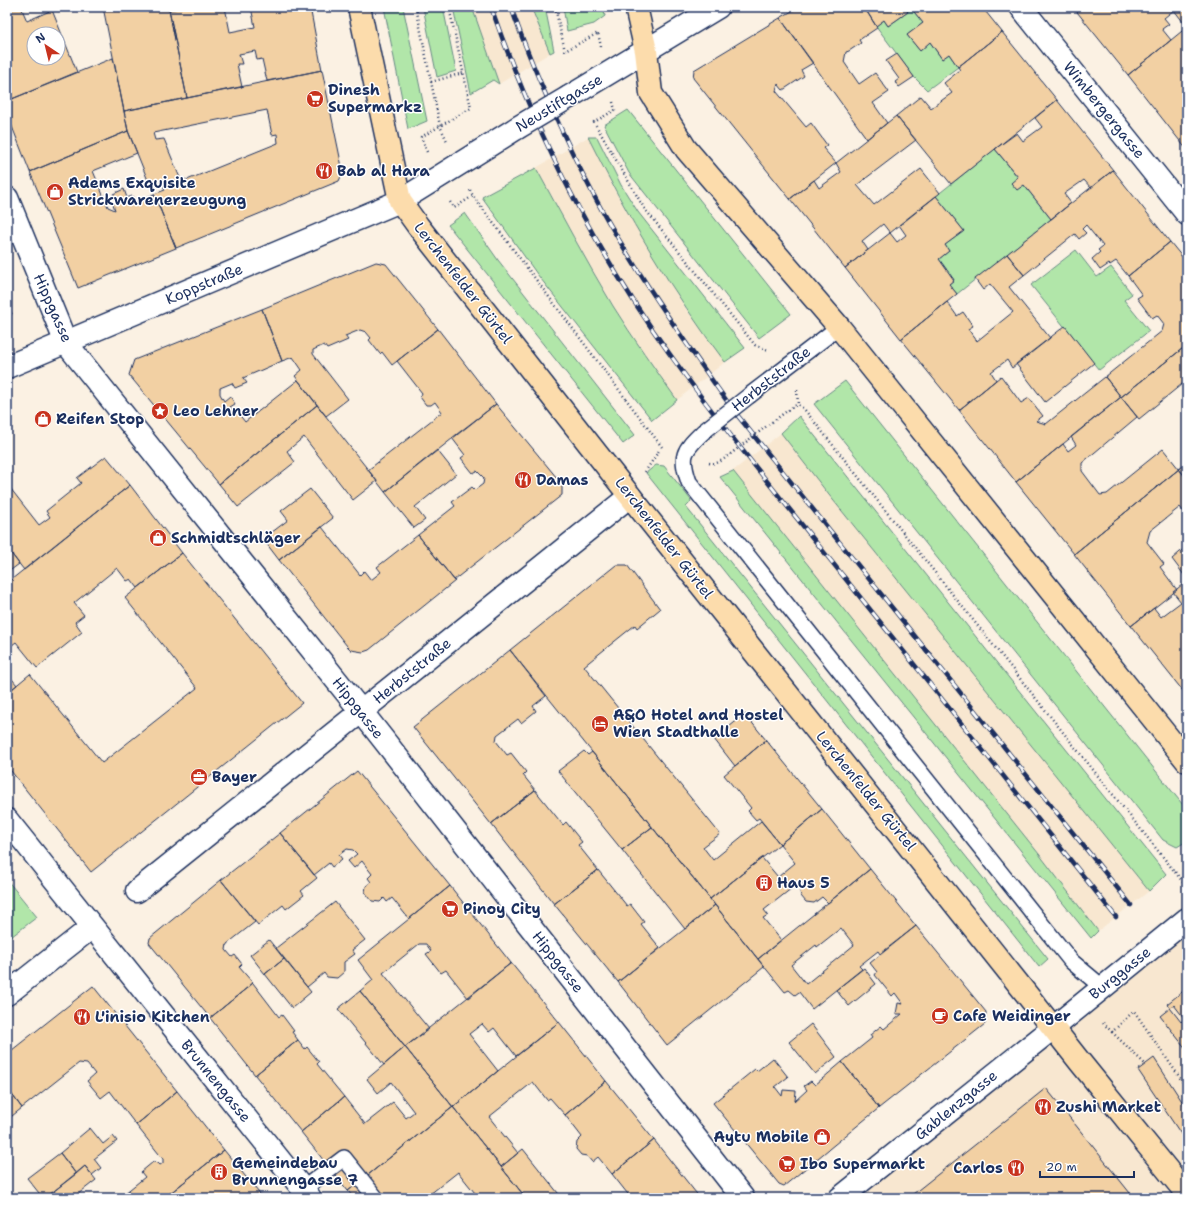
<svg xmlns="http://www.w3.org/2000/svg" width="1194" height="1205" viewBox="0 0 1194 1205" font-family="'Shantell Sans',sans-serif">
  <rect width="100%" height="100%" fill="#fbf1e3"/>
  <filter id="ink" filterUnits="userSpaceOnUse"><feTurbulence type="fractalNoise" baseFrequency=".025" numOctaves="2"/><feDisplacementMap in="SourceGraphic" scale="8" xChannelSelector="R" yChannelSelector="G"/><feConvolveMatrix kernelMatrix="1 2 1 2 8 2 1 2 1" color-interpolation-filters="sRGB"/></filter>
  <g filter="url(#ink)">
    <!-- built -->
    <path fill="#f8e7d0" d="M472,7H531L550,53L499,84Z
      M588,137L614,189L651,253L686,309L725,362L677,400L643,351L614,307L590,266L536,168Z
      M781,433L829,495L1149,891L1098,931L1039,854L733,471Z
      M1187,927V1198H845Z"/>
    <!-- green -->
    <path fill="#b1e6a9" stroke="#668a84" d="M384,7H403L427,121L408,129Z
      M423,7H443L456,71L437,77Z
      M453,7H472L499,84L493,80L471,93Z
      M531,7H545L554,51L550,53Z
      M563,7H603L605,16L594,24L567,31Z
      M904,7L911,8L923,23L907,35L920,51L930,42L942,59L949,54L958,67L927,90L914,77L876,26L884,20L888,26L908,12Z
      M628,110L791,314L759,338L629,173L604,125Z
      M588,137H597L621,185L638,212L745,348L725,362C672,292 627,216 588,137Z
      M995,149L1051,219L957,294L949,284L954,280L939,259L949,251L945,245L964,231L936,196Z
      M536,168C561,214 586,261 613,306C633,338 655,369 677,400L652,420L537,274L482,197Z
      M465,213L498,260L635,435L623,444L448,225Z
      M1076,250L1097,277L1111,267L1132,294L1124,300L1149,331L1099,370L1031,285Z
      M845,381L1187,810V841L1177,847L1163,840L814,404Z
      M799,416L1166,874L1149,891L829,495L781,433Z
      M656,465L664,466L691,500L690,503L686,507L1048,959L1039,967L646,473Z
      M733,471L1039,854L1098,931L1091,938L720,477Z
      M7,880L37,917L7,940Z"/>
    <!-- building -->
    <path fill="#f2d0a3" stroke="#1b2f5e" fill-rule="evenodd" d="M7,7H21L27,21L52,10L77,72L7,101ZM34,34H58V58H34Z
      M103,7H184L169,10L187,98L124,111Z
      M184,7H225L230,32L255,27L251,7H310L322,70L267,81L262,59L257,60L255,51L239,54L242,64H237L242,87L187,98L169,10Z
      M799,7H864L876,26L877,28L859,40L861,43L849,51L846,52L844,62L859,84L875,73L889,92L873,103L887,123L867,139L780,18Z
      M864,7H904L908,12L888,26L884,20L876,26Z
      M906,7H982L1002,32L958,67L949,54L942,59L930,42L920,51L907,35L923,23L911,8Z
      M1073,7H1187V27L1174,10L1164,18L1169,24L1162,29L1171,40L1128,75Z
      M780,18L813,63L801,70L804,76L783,90L778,84L776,91L806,127L811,123L827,145L823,148L836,163L790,199L693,78L694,70Z
      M1187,27V150L1128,75Z
      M1002,32L1057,100L951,184L896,116L921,96L931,108L952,93L944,83L960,70L958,67Z
      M897,54L914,77L899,87L895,82L899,79L886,61Z
      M113,58L128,131L30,172L7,114V101Z
      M322,70L343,172L339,181L176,248L154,194L165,190L162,183L151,188L128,131L124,111ZM267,110L272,135L277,134L278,143L187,180L180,178L164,139L155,140L153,133Z
      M1057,100L1113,170L1091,188L1084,180L1064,194L1071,203L1051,219L1024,185L1017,190L1011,183L1018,177L995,149L1017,133L1023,141L1042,127L1035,118Z
      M896,116L916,140L857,185L874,205L921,169L940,193L890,233L883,224L862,241L868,250L845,268L790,199L814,180L819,188L841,172L836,163Z
      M128,131L137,153L93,171L108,207L115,210L113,204L117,202L113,194L124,189L127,198L132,196L135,202L154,194L176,248L78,288L30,172Z
      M1113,170L1170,242L1128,276L1116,261L1110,265L1109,264L1100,270L1092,259L1100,252L1098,250L1103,246L1086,225L1082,229L1086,233L1079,239L1075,234L1024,275L1007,254Z
      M936,196L964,231L945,245L949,251L939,259L954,280L949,284L957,294L901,339L845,268L890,233L897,242L906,235L899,225Z
      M1170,242L1187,263V345L1121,397L1105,377L1162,331L1164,324L1157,315L1152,318L1137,298L1142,295L1128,276Z
      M1007,254L1024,275L1009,287L1050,338L1012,368L1007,360L991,372L996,380L959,410L901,339L947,302L957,316L963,312L973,326L968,329L977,341L1013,312L990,284L983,290L975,279Z
      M376,262L386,264L438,329L392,365L382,352L380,354L369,340L371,338L366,332L360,330L345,336L348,340L327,349L324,345L313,350V354L348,399L326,416L295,376L302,370L293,357L282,361L262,309Z
      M7,303L12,314L7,316Z
      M262,309L282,361L243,378L247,383L235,388L232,383L220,388V394L224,401L230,396L235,404L230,407L235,414L238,413L245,422L298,380L317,405L219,484L129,375L134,360Z
      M1065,326L1094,363L1045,402L1016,364Z
      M438,329L496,404L385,492L368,470L442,412L435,402L431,405H426L420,397L422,393L397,361Z
      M1187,345V380L1139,419L1121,397Z
      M1001,376L1021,403L1029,398L1043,416L1036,421L1046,424L1105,377L1121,397L1016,482L959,410Z
      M1121,397L1137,417L1082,463V471L1100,495L1107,494L1163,449L1179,469L1074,554L1016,482L1063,444L1068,451L1076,445L1071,437Z
      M496,404L562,484V495L454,580L418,535L455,506L452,502L472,487L475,490L483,484L484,478L477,471L473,473L461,458L465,455L452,438Z
      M317,405L377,481L353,500L304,437L287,451L295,462L238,507L219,484Z
      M437,450L456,474L415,507L425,520L414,528L385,492Z
      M106,456L130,485L24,570L7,548V484L39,525L50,517L46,511L81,483L77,478Z
      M1187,463V479L1179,469Z
      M1179,469L1187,479V516L1180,507L1150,531L1147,542L1164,564L1160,567L1177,590L1131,626L1074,554Z
      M130,485L182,553L138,588L131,579L127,581L117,568L74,603L84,615L75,622L82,632L37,668L16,642L7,649V583Z
      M310,489L333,518L279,560L263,539L288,520L281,511Z
      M322,527L360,575L364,571L371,580L381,572L377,567L418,535L455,581L369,650L363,652L351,650L347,646L279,560Z
      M1187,546V579L1172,559Z
      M7,548L19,564L7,573Z
      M182,553L302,703L91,872L7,766V693L30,674L102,763L197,688L125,598Z
      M616,565H627L660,609L637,628L635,625L584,666L720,834L703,847L713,860L761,821L780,844L710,899L510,650Z
      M1187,581V696L1131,626L1154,608L1161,617L1181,602L1173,592Z
      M510,650L546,696L533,706L536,711L521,723L518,719L497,735L496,741L507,755L511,753L526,772L523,775L535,790L491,824L413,727Z
      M7,673L17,685L7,693Z
      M745,714L766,740L735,766L714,739Z
      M766,740L822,809L780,844L759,818L756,820L748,811L751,808L724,775Z
      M584,751L588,755L592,752L652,827L622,850L558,771Z
      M357,771L450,886L409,919L392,898L387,902L384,898L380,902L372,901L365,892L366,886L371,882L368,878L372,874L362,861L354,868L348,861L357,854L353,850L347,849L339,855L342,859L332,867L329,863L314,875L280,833Z
      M535,790L563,825L566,822L582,842L578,845L598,870L554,904L491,824Z
      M822,809L870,869L828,903L822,897L814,903L806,902L801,896L800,892L804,885L801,881L764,910L768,915L763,918L781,940L758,959L710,899L762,858L778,877L795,863L780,844Z
      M652,827L715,905L685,929L622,850Z
      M280,833L317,878L301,891L304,895L286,909L283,905L258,925L221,880Z
      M870,869L916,926L880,954L878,951L859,966L862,969L812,1009L799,992L795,995L789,990L785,992L758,959ZM841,928L854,945L806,984L791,965L816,945L817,947Z
      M598,870L627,906L630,904L644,922L641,924L660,948L618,982L554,904Z
      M221,880L255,922L227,944L226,950L232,957L235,955L242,964L239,967L253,983L210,1018L149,943L150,938Z
      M450,886L511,963L468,998L446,970L441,973L426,954L431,951L426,944H419L383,973L429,1029L405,1047L360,991L373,980L358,960Z
      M335,902L365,940L352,950L355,954L344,962V972L337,978L327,977L324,973L307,987L276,948Z
      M715,905L764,967L667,1045L618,982Z
      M916,926L986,1012L985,1024L879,1108L842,1062L872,1038L870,1035L881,1026L884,1029L902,1014H896L898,1003L903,1004L895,993L892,996L875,975L877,972L870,963Z
      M269,940L284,959L265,974L250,955Z
      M284,959L311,992L292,1008L265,974Z
      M511,963L559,1022L516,1056L494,1028L489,1032L482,1024L469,1034L498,1071L453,1107L405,1047Z
      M864,968L876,984L849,1006L836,990Z
      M253,983L279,1017L282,1015L294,1031L292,1032L298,1040L255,1075L210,1018Z
      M93,986L177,1091L136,1125L110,1091L101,1098L87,1081L95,1074L87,1064L79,1063L22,1108L7,1088V1054Z
      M1187,988V1016L1181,1022L1167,1004Z
      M360,991L405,1047L384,1065L338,1009Z
      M1174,1005L1184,1018L1187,1016V1050L1160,1016Z
      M559,1022L606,1081L565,1115L550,1098L547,1100L533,1082L489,1117L518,1153L501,1167L453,1107Z
      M811,1024L836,1057L815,1074L789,1042Z
      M298,1040L305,1049L307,1047L319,1062L317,1064L344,1097L301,1132L255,1075Z
      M405,1047L453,1107L348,1191L301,1132L344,1097L365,1124L393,1102L406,1118L414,1112L391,1082L378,1093L367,1079Z
      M773,1058L788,1077L775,1087L782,1096L783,1090L796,1091L795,1101L807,1090L804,1086L811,1081L815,1085L842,1062L879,1108L784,1186L779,1184L713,1103L755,1069L757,1071Z
      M1154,1058L1187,1109V1143L1138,1070Z
      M606,1081L654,1140L612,1174L598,1157L592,1162L587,1156L581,1155L576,1149L577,1142L582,1137L565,1115Z
      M7,1088L22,1108L7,1120Z
      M1046,1088L1134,1198H908L1000,1125Z
      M177,1091L224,1150L164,1198H119L145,1177L141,1172L153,1162L158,1163L160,1165L163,1163V1159L136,1125Z
      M453,1107L526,1198H479L458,1172L425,1198H354L348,1191Z
      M90,1128L103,1144L113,1136L117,1141L94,1159L101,1168L92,1175L85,1166L76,1174L60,1153Z
      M654,1140L700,1198H631L612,1174Z
      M523,1149L562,1198H526L501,1167Z
      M224,1150L263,1198H170L168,1195Z
      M60,1153L76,1174L45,1198H43L27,1178Z
      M85,1166L96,1180L73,1198H59L54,1191Z"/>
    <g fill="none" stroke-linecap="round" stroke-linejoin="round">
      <defs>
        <path id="lane" d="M750,395L839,327
          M703,432C683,451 680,456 689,482L1071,961L1102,987
          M303,1189L344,1158L376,1198"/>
        <path id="street" d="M1021,7L1187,214
          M7,198L66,343L361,711L743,1198
          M7,820L310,1198
          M137,891L630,496
          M7,994L92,927"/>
        <path id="secondary" d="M569,97L718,7
          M7,367L400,201L517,128
          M840,1198L1053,1028L1187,919"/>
        <path id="primary" d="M359,7L400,201L418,226L630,496L1028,996L1080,1062L1187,1194
          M636,7L646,51L651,93L686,149L839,327L1187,761"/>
      </defs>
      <!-- lane casing -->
      <use href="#lane" stroke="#1b2f5e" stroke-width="18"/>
      <!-- street casing -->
      <use href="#street" stroke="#1b2f5e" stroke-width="25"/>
      <!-- secondary casing -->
      <use href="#secondary" stroke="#1b2f5e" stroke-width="25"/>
      <!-- primary casing -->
      <use href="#primary" stroke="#1b2f5e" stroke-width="25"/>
      <!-- path -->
      <path stroke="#1b2f5e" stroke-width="2.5" stroke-dasharray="1 3" stroke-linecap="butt" d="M416,7L440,126L447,141
        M555,7L565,51L598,33L601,47
        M431,82L463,73
        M613,102L615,110L594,122L644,208L755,345L768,350
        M427,152L421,137L471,108L449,7
        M470,190L473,196L662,447
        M450,202L454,208L473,196
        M797,390L798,405
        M772,422L794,406L798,405L804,409L1187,887
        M709,463C715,464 718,463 724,459
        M645,472L660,449
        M1186,989L1187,990
        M1103,1023L1112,1032L1134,1011L1187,1088
        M1112,1032L1146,1065"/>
      <!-- lane -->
      <use href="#lane" stroke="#fff" stroke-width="15"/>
      <!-- street -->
      <use href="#street" stroke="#fff" stroke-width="22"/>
      <!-- secondary -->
      <use href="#secondary" stroke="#fff" stroke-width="22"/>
      <!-- primary -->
      <use href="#primary" stroke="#fcdcac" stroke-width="22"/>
      <defs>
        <path id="rail" d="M491,7C534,130 593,247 669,353C724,430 785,503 844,577C935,690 1025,803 1116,917
          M511,7C526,50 544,92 563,133C581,172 601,211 624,248C658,304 696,358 734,411L1131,905"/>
      </defs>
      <!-- rail casing -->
      <use href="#rail" stroke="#1b2f5e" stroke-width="4.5"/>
      <!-- rail -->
      <use href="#rail" stroke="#fff" stroke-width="3" stroke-dasharray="9" stroke-linecap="butt"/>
      <defs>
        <path id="lane-bridge" d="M703,432L750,395"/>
        <path id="secondary-bridge" d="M517,128L569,97"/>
      </defs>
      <!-- lane-bridge casing -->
      <use href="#lane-bridge" stroke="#1b2f5e" stroke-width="18" stroke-linecap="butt"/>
      <!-- secondary-bridge casing -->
      <use href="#secondary-bridge" stroke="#1b2f5e" stroke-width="25" stroke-linecap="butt"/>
      <!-- path-bridge -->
      <path stroke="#1b2f5e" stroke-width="2.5" stroke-dasharray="1 3" stroke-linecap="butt" d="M724,459L772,422"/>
      <!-- lane-bridge -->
      <use href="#lane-bridge" stroke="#fff" stroke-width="15"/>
      <!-- secondary-bridge -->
      <use href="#secondary-bridge" stroke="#fff" stroke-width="22"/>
    </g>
  </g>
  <!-- icons -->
  <defs>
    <symbol id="supermarket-disc" viewBox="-11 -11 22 22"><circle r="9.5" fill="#c8321e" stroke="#fff"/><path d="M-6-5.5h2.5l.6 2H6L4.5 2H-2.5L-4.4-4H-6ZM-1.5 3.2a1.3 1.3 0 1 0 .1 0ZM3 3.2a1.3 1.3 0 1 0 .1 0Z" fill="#fff"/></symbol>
    <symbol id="restaurant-disc" viewBox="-11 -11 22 22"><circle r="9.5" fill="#c8321e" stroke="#fff"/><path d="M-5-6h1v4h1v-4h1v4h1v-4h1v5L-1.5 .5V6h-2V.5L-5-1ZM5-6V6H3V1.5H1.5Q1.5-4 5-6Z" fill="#fff"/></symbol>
    <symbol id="shop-disc" viewBox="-11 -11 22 22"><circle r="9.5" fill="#c8321e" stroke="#fff"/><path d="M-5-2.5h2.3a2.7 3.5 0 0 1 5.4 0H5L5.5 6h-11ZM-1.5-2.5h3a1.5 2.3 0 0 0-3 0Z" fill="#fff"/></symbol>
    <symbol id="sight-disc" viewBox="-11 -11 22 22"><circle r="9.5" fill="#c8321e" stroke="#fff"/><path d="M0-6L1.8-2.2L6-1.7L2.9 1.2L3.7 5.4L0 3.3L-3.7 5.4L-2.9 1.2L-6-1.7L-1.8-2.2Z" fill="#fff"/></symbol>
    <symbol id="hotel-disc" viewBox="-11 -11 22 22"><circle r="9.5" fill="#c8321e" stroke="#fff"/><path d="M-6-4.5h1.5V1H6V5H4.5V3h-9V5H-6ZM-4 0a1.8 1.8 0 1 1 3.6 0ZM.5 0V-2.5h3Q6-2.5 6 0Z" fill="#fff"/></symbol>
    <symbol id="office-disc" viewBox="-11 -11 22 22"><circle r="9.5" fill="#c8321e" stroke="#fff"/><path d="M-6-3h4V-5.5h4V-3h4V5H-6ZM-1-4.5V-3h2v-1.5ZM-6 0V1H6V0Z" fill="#fff"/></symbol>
    <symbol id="building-disc" viewBox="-11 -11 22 22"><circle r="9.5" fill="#c8321e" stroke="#fff"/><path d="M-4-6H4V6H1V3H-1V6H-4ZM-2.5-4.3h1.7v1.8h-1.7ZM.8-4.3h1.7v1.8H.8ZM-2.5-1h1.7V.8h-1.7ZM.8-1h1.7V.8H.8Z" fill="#fff"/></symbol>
    <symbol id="cafe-disc" viewBox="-11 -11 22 22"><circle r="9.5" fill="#c8321e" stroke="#fff"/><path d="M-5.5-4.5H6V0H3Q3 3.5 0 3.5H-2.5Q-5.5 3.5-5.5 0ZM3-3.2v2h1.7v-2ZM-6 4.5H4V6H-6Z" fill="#fff"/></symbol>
  </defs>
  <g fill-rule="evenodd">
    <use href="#supermarket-disc" x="305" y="89" width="20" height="20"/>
    <use href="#restaurant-disc" x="314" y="161" width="20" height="20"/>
    <use href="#shop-disc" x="45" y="182" width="20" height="20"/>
    <use href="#sight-disc" x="150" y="401" width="20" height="20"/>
    <use href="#shop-disc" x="33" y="409" width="20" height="20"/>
    <use href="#restaurant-disc" x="513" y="470" width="20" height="20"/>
    <use href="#shop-disc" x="148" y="528" width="20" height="20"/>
    <use href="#hotel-disc" x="590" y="714" width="20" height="20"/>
    <use href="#office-disc" x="189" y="767" width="20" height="20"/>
    <use href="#building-disc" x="754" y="873" width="20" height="20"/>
    <use href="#supermarket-disc" x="440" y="899" width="20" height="20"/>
    <use href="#cafe-disc" x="930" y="1006" width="20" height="20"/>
    <use href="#restaurant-disc" x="72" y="1007" width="20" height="20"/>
    <use href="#restaurant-disc" x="1033" y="1097" width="20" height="20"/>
    <use href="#shop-disc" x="812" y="1127" width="20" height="20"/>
    <use href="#supermarket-disc" x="777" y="1154" width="20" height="20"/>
    <use href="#restaurant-disc" x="1006" y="1158" width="20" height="20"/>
    <use href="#building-disc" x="209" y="1162" width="20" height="20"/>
  </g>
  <g text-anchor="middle" stroke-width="3" stroke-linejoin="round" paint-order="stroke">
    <!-- poi labels -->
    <g font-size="15" font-weight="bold" fill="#1b2f5e" stroke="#fff" text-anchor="start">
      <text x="328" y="95">Dinesh<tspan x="328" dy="17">Supermarkz</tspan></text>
      <text x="337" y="176">Bab al Hara</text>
      <text x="68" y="188">Adems Exquisite<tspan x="68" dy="17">Strickwarenerzeugung</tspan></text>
      <text x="173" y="416">Leo Lehner</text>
      <text x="56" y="424">Reifen Stop</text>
      <text x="536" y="485">Damas</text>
      <text x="171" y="543">Schmidtschläger</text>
      <text x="613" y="720">A&amp;O Hotel and Hostel<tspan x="613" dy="17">Wien Stadthalle</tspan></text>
      <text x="212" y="782">Bayer</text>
      <text x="777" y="888">Haus 5</text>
      <text x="463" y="914">Pinoy City</text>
      <text x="953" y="1021">Cafe Weidinger</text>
      <text x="95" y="1022">L'inisio Kitchen</text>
      <text x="1056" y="1112">Zushi Market</text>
      <text x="809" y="1142" text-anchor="end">Aytu Mobile</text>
      <text x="232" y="1168">Gemeindebau<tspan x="232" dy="17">Brunnengasse 7</tspan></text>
      <text x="800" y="1169">Ibo Supermarkt</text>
      <text x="1003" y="1173" text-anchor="end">Carlos</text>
    </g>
    <!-- street labels -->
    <g font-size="15" fill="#1b2f5e" stroke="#fff">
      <text transform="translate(559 103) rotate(-31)" y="5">Neustiftgasse</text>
      <text transform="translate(1104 110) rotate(51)" y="5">Wimbergergasse</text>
      <text transform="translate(463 283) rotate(52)" y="5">Lerchenfelder Gürtel</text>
      <text transform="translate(204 284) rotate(-23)" y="5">Koppstraße</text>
      <text transform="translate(53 308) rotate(66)" y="5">Hippgasse</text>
      <text transform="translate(771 379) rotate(-38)" y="5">Herbststraße</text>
      <text transform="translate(664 538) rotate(52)" y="5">Lerchenfelder Gürtel</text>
      <text transform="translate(412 671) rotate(-39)" y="5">Herbststraße</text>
      <text transform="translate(358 708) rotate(52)" y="5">Hippgasse</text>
      <text transform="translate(866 791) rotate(51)" y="5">Lerchenfelder Gürtel</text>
      <text transform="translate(558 962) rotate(52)" y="5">Hippgasse</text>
      <text transform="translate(1120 973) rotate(-39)" y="5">Burggasse</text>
      <text transform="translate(216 1081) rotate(51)" y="5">Brunnengasse</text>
      <text transform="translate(956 1105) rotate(-39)" y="5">Gablenzgasse</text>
    </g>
  </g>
  <!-- margin -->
  <rect width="1194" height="1205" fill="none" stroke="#fff" stroke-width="24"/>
  <rect x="12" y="12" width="1170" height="1181" fill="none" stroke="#1b2f5e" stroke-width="1.5" filter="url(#ink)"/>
  <!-- north arrow -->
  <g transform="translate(46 46) rotate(325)"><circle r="19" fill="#ffffff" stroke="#a4acbf"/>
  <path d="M0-3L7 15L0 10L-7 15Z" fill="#c8321e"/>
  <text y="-6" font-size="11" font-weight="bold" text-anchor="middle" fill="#1b2f5e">N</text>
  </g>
  <!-- scale -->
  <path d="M1040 1171v6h94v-6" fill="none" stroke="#1b2f5e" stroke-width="2"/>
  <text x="1046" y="1171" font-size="12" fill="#1b2f5e" stroke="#ffffff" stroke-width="3" paint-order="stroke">20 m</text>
</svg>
